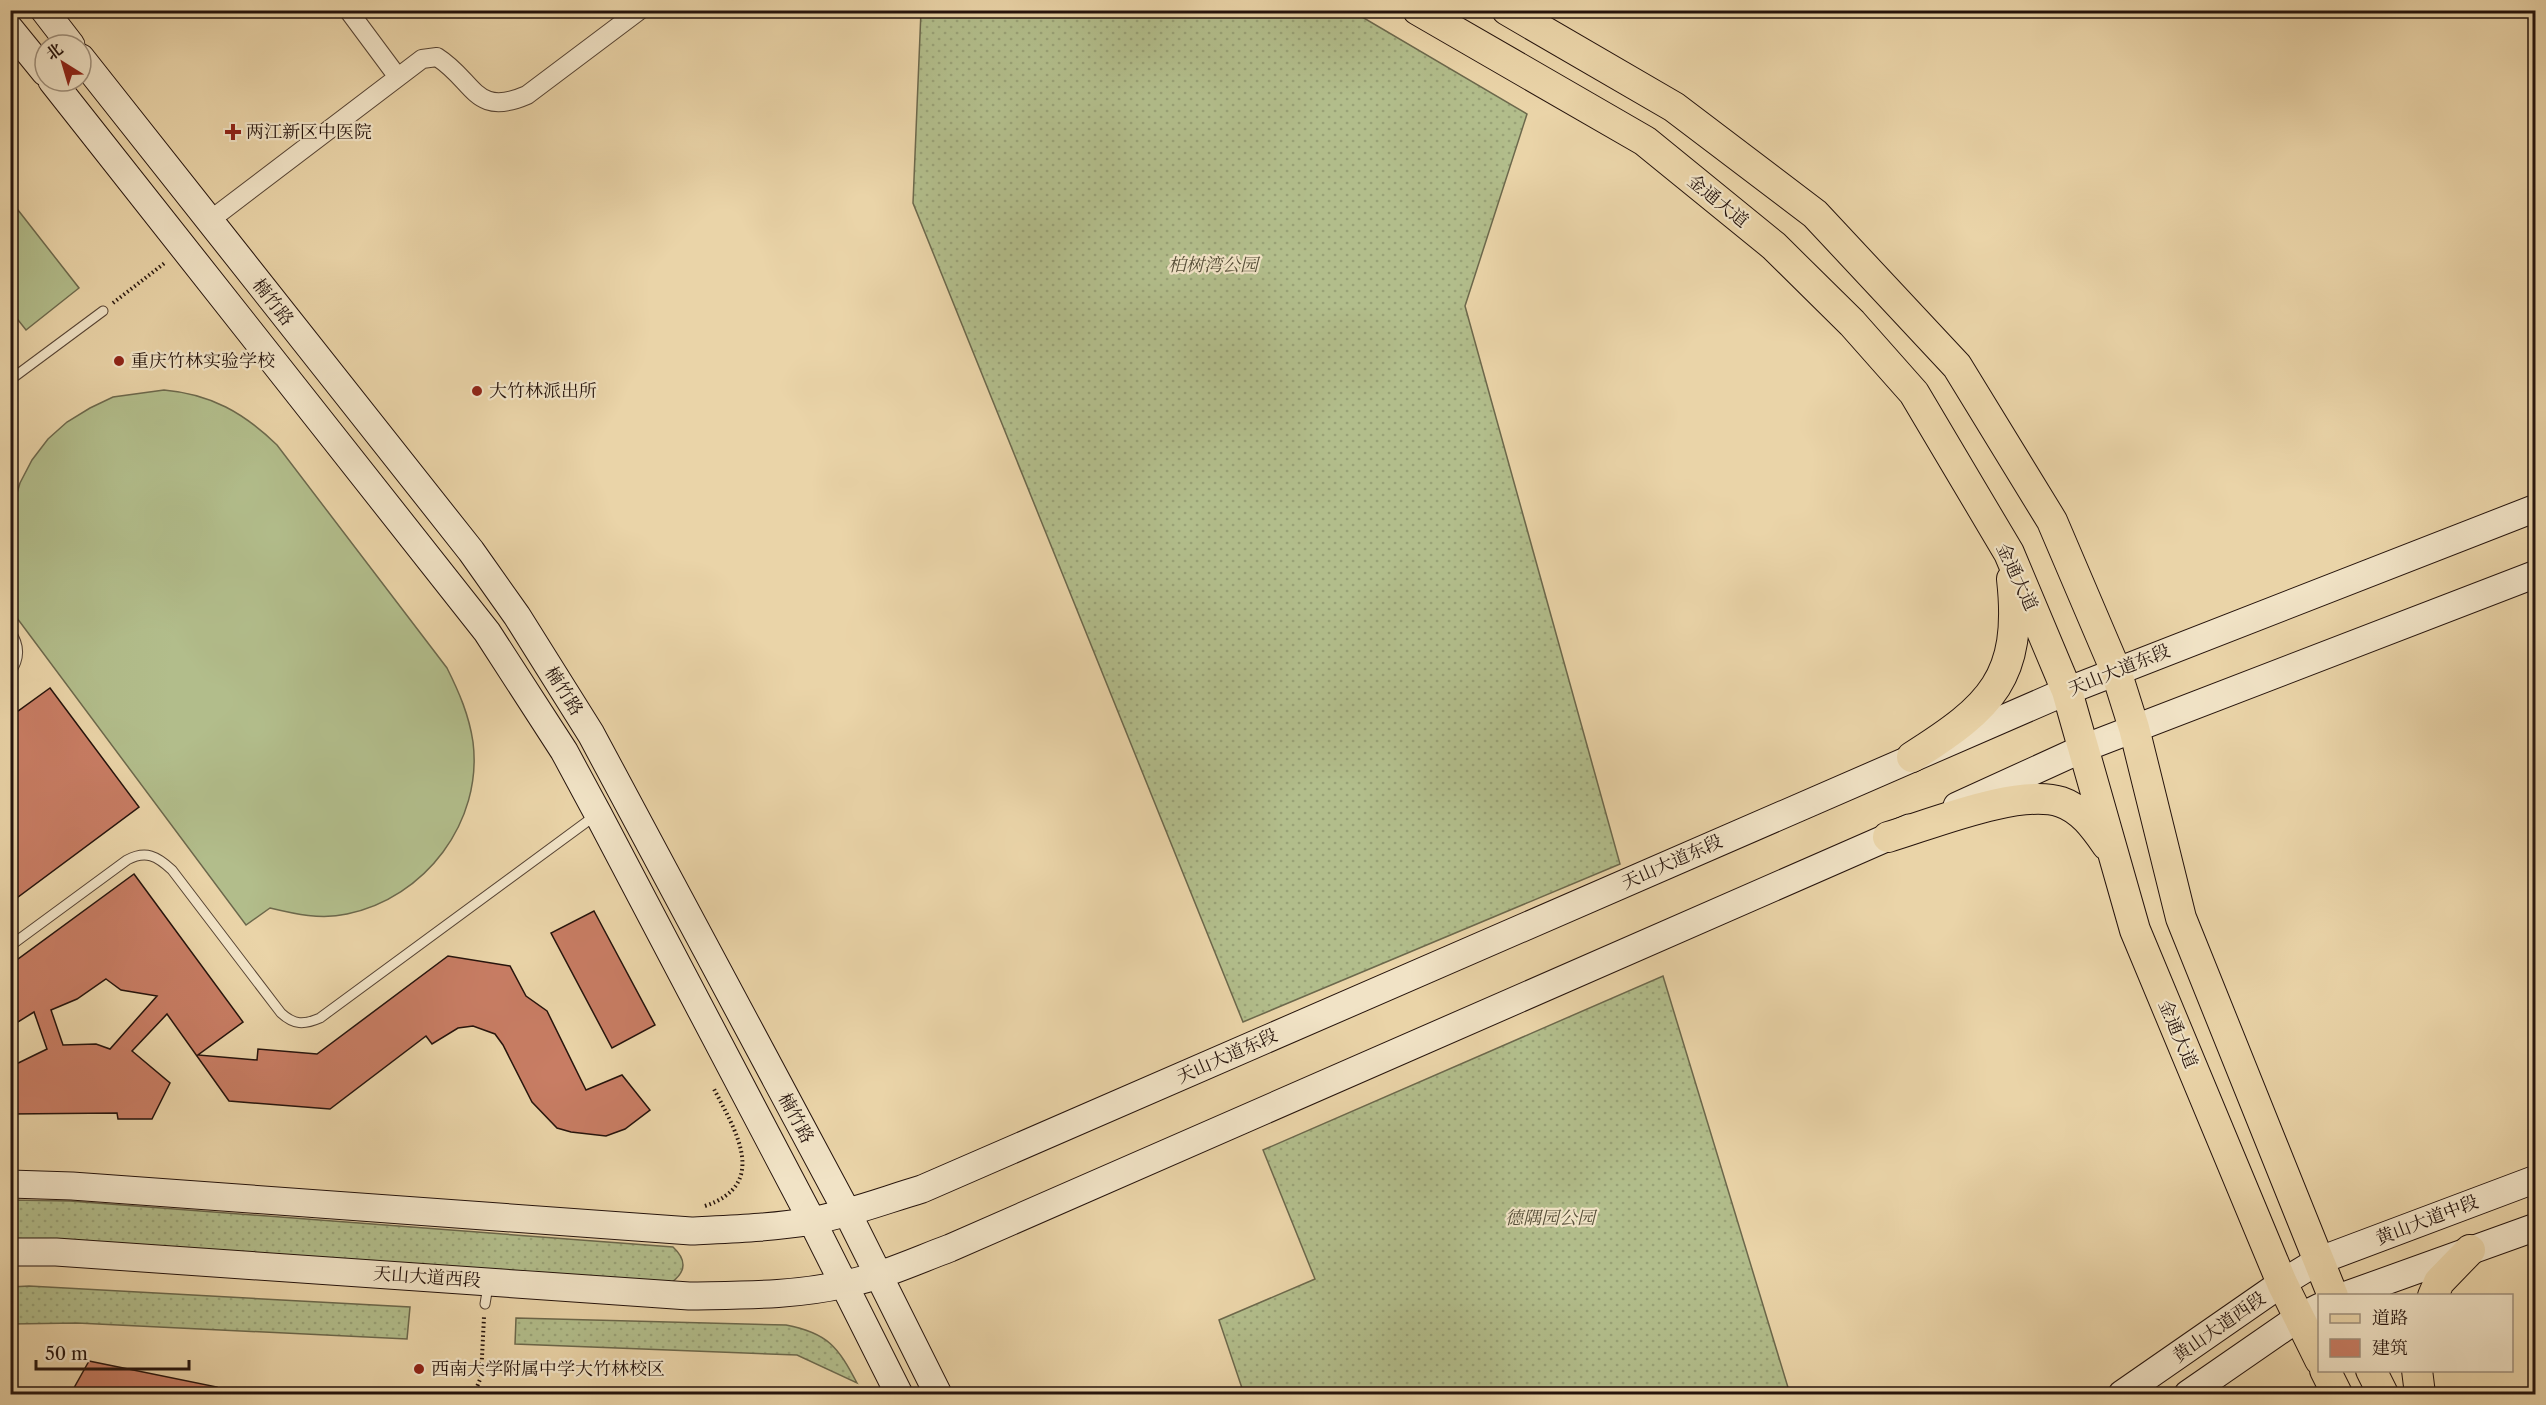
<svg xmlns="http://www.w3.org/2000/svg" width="2546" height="1405" viewBox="0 0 2546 1405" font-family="'Libre Caslon Text','Noto Serif SC',serif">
  <defs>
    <pattern id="grass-dots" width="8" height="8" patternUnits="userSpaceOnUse" patternTransform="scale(1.5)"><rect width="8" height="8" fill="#b2bd8b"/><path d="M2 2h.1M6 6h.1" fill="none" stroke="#99a277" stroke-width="1.8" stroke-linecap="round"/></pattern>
  </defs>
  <rect width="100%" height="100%" fill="#ead4a8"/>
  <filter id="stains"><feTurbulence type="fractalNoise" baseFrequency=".00333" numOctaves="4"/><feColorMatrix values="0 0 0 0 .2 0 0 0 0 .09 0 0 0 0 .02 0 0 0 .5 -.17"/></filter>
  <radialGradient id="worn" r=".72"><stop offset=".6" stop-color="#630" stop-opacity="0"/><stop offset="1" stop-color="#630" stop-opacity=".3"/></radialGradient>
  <!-- grass -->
  <path fill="url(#grass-dots)" stroke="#6c684c" stroke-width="1.5" d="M921,11H1352L1527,114L1465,306L1620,864L1243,1022L913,203Z
    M1663,976L1790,1394H1244L1219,1320L1315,1279L1263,1150Z
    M11,1200L70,1201L673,1247C686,1259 687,1271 672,1282L11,1238Z
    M29,1286L410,1307L407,1339L77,1323L11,1324V1287Z
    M516,1318L786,1325C828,1333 838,1347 857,1383L797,1355L515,1344Z"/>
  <!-- garden -->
  <path fill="#b2bd8b" stroke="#6c684c" stroke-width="1.5" d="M18,210L79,288L26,330L11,311V216Z
    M164,390C211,394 244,413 277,445L447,668C459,692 469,715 473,742C483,822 425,898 347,914C321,920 295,914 270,908L246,925L11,610V513L20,483L32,460L48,439L67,422L90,408L113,397Z"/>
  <!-- building -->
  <path fill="#c87d64" stroke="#25130c" stroke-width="1.5" fill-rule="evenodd" d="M50,688L139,807L10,903V717Z
    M134,874L243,1022L198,1055L257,1060L258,1049L317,1054L448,956L510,966L526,996L547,1011L586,1090L622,1075L650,1110L625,1129L606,1136L571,1132L557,1128L532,1102L503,1045L495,1034L473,1026L458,1028L432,1044L426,1036L330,1109L229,1101L167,1014L132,1051L170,1083L152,1119H118L117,1113L10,1114V1067L47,1049L34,1012L10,1027V965ZM106,979L121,990L157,996L110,1049L96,1044L63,1045L51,1010L77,999Z
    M594,911L655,1025L612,1048L551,933Z
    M89,1361L217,1387L216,1395H70Z"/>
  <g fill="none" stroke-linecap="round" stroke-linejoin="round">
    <defs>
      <path id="lane" d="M10,380L103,311
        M10,631C20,645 20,659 10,673
        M10,946L127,860C146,850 157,856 172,870L281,1013C294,1025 304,1025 320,1018L596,815
        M485,1304L488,1286"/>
      <path id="street" d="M348,10L397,76
        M209,221L422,59L437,57C475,81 474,118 527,95L640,10"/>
      <path id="secondary" d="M44,10L71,45
        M10,29L45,72
        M81,58L471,551L517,616L591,734L847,1212L938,1394
        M52,81L487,632L564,751L598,814L812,1221L899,1394
        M1957,806L2084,748L2536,574
        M10,1184L72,1186L691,1231C731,1229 771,1228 811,1221C849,1214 885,1200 922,1189L2067,691L2536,508
        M10,1252H56L689,1296C741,1295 794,1296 845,1284C881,1277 915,1261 950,1248L1909,828
        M2344,1296L2536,1227
        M2122,1394L2282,1283L2318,1261L2536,1179
        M2188,1394L2298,1318L2320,1307"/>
      <path id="primary" d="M1418,10L1645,141L1774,246L1852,323L1914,393L2009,553L2067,691L2135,930L2282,1283L2320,1360
        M1507,10L1674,107L1815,214L1957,366L2052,521L2116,671L2134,728L2181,918L2333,1296
        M1912,757C1991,707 2023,678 2012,579
        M1888,837C1932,824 2019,788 2061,802C2082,809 2095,828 2107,845
        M2433,1296L2439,1282L2470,1250
        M2325,1370L2337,1394
        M2371,1370L2383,1394
        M2417,1370L2420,1394"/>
    </defs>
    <!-- lane casing -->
    <use href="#lane" stroke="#564333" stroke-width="11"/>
    <!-- street casing -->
    <use href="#street" stroke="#564333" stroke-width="20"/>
    <!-- secondary casing -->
    <use href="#secondary" stroke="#25130c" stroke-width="29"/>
    <!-- primary casing -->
    <use href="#primary" stroke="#25130c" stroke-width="32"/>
    <!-- path -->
    <path stroke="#25130c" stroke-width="4" stroke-dasharray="1.5 3" stroke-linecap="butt" d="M113,303L166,262
      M705,1206C770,1184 735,1130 714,1089
      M474,1394L481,1377L484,1317"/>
    <!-- lane -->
    <use href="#lane" stroke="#f1e3c6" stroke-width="9"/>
    <!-- street -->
    <use href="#street" stroke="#f1e3c6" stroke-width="18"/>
    <!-- secondary -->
    <use href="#secondary" stroke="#f1e3c6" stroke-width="27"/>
    <!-- primary -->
    <use href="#primary" stroke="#ead4a8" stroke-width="30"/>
  </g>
  <!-- markers -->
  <g fill="#8f2418" stroke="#f1e3c6" stroke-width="2">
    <path d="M230 123h6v6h6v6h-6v6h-6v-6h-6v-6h6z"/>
    <circle cx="119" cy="361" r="6"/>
    <circle cx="477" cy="391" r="6"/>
    <circle cx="419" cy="1369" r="6"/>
  </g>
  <g text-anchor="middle" stroke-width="4.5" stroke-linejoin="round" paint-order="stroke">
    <!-- poi labels -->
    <g font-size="18" fill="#25130c" stroke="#f1e3c6" text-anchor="start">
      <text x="246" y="138">两江新区中医院</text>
      <text x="131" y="367">重庆竹林实验学校</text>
      <text x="489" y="397">大竹林派出所</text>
      <text x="431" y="1375">西南大学附属中学大竹林校区</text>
    </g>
    <!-- street labels -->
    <g font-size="18" fill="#25130c" stroke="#f1e3c6">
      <text transform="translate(1718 201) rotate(39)" y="6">金通大道</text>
      <text transform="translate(273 302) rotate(52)" y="6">楠竹路</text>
      <text transform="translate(2017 577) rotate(65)" y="6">金通大道</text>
      <text transform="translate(2119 670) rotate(-22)" y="6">天山大道东段</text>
      <text transform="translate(564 691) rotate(58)" y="6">楠竹路</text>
      <text transform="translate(1672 862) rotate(-24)" y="6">天山大道东段</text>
      <text transform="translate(2178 1034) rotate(67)" y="6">金通大道</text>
      <text transform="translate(1227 1056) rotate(-24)" y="6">天山大道东段</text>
      <text transform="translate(796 1118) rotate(62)" y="6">楠竹路</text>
      <text transform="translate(2427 1220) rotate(-21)" y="6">黄山大道中段</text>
      <text transform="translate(427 1277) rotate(4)" y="6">天山大道西段</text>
      <text transform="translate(2219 1327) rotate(-35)" y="6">黄山大道西段</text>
    </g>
    <!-- park labels -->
    <g font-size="18" font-style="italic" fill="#564e38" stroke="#f1e3c6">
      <text x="1213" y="271">柏树湾公园</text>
      <text x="1550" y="1224">德隅园公园</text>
    </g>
  </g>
  <!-- margin -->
  <rect width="2546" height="1405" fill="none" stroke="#ead4a8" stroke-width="36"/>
  <rect x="12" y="12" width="2522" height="1381" fill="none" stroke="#25130c" stroke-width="3"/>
  <rect x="18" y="18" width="2510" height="1369" fill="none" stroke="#25130c" stroke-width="1.5"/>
  <!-- legend -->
  <rect x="2318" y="1294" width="195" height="78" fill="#f1e3c6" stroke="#9f907c" stroke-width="1.5"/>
  <rect x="2330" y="1314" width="30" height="9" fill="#ead4a8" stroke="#9f907c" stroke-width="1.5"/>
  <text x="2372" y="1324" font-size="18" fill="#25130c">道路</text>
  <rect x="2330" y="1339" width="30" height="18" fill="#c87d64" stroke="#9f907c" stroke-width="1.5"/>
  <text x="2372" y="1354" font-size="18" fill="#25130c">建筑</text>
  <!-- north arrow -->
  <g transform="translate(63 63) rotate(323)"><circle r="28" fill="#f1e3c6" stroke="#9f907c" stroke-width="1.5"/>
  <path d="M0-4.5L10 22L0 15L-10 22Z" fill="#8f2418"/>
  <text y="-9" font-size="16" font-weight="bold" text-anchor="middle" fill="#25130c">北</text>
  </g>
  <!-- scale -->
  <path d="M36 1360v9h153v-9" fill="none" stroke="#25130c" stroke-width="3"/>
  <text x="45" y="1360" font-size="18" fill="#25130c" stroke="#f1e3c6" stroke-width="4.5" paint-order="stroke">50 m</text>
  <rect width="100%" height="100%" filter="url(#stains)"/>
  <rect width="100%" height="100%" fill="url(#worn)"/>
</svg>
